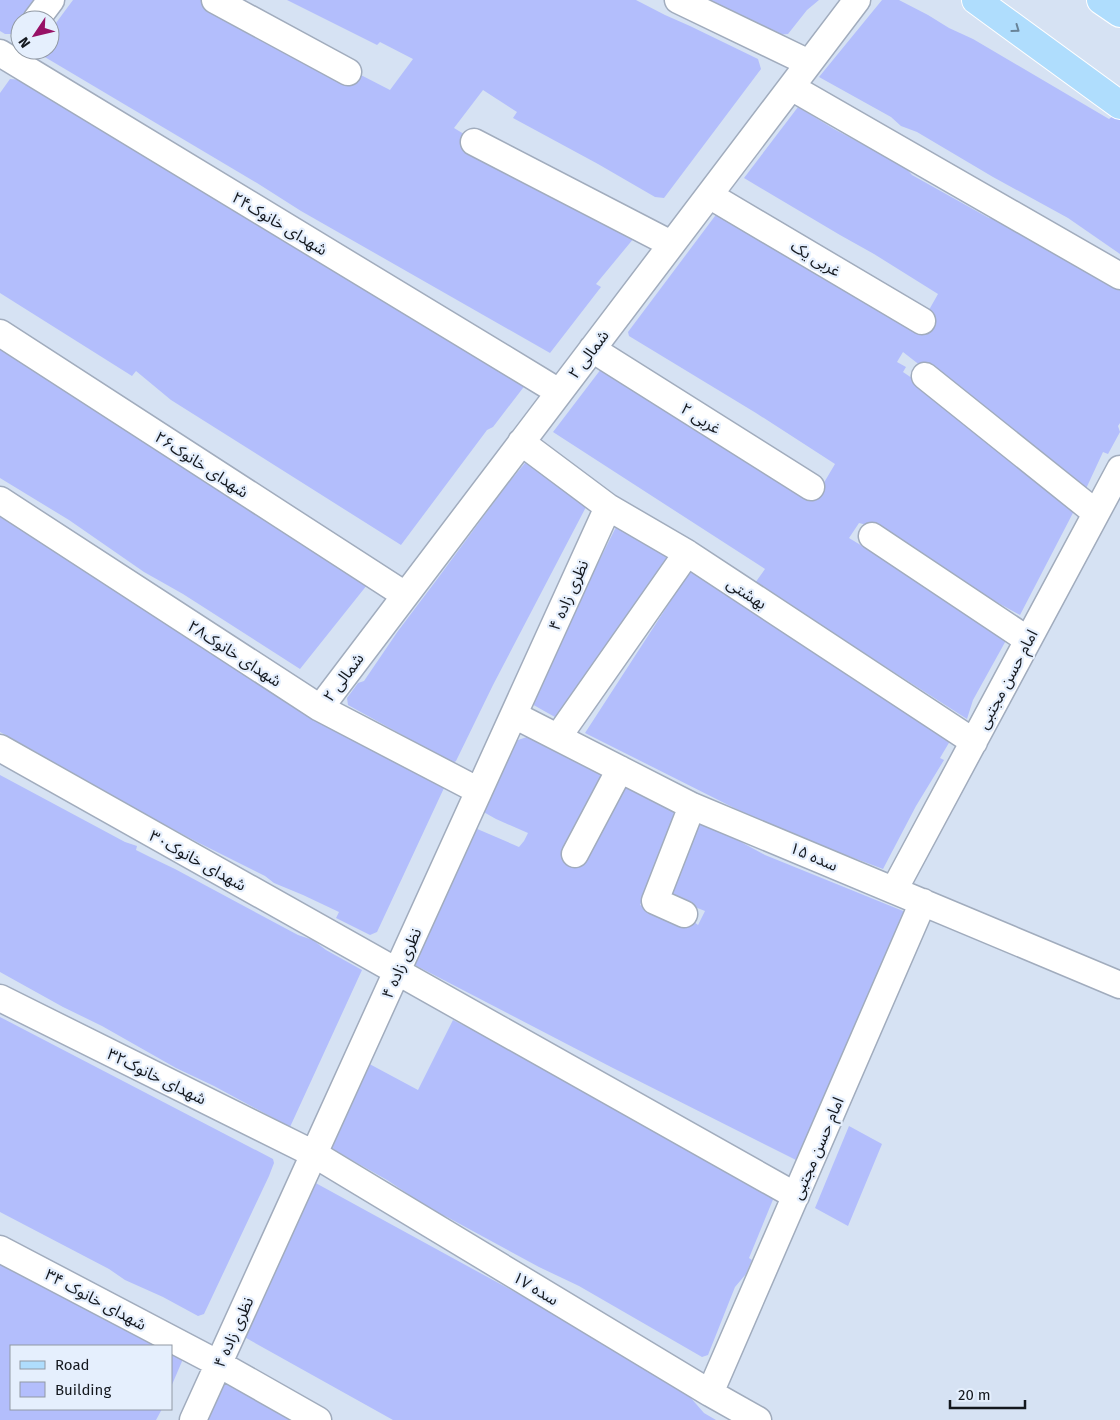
<svg xmlns="http://www.w3.org/2000/svg" width="1120" height="1420" viewBox="0 0 1120 1420" font-family="'Fira Sans','Noto Sans Arabic',sans-serif">
  <rect width="100%" height="100%" fill="#d6e2f3"/>
  <!-- building -->
  <path fill="#b3befc" d="M0,0H34L12,34H5L0,31Z
    M73,0H215L390,90L413,59L380,42L377,45L287,0H636L665,15L690,26L758,59L761,69L664,198L655,197L598,164L513,118L517,112L483,90L454,128L634,238L596,284L601,287L550,353L301,211L257,183L33,50H50V31Z
    M706,0H819L807,10L788,34L777,35Z
    M882,0H899L928,15L949,28L973,39L1109,119L1117,113L1120,116V254L1068,218L993,177L917,132L901,126L891,117L819,77Z
    M10,79L23,80L536,371L493,427L487,430L401,545L171,400L136,371L132,376L0,293V93Z
    M798,107L834,129L905,167L912,175L989,218L999,220L1120,289V423L1118,426L1120,432L1108,454L1103,452L1084,493L903,352L897,362L906,367L903,372L937,395L933,400L1075,509L1020,615L975,590L871,526L859,523L849,538L1009,635L973,700L967,719L755,583L765,569L553,432L614,352L822,486L835,464L756,413L629,336L628,332L727,200L925,317L938,294L874,254L840,235L744,178Z
    M0,338L375,575L300,669L183,594L144,572L69,520L0,478Z
    M529,462L586,507L493,685L456,761L453,763L348,705L347,698L358,683L364,681L398,631L438,578L506,486L525,463Z
    M0,515L443,784L444,788L377,932L370,935L336,918L339,912L303,895L274,883L265,876L199,843L113,797L41,756L38,753L0,732Z
    M616,527L666,555L669,563L562,721L530,703L581,597Z
    M692,568L851,670L848,676L950,741L940,758L944,760L916,806L883,869L774,828L585,733Z
    M527,737L607,778L563,860L573,866H579L624,782L651,800L681,815L640,905L655,910L684,914L698,925L705,911L662,894L699,819L765,855L908,913L802,1163L611,1067L409,962L475,828L519,847L524,841L528,833L496,819L480,810L512,742Z
    M0,775L125,842L137,846L136,850L152,858L175,869L298,935L313,940L326,950L362,970L290,1127L214,1086L176,1068L102,1026L63,1007L0,972Z
    M0,1017L273,1159L274,1163L269,1176L204,1314L198,1316L163,1297L125,1280L109,1269L0,1212Z
    M453,1020L779,1185L749,1258L752,1260L746,1274L735,1287L708,1355L702,1357L579,1286L539,1267L447,1217L435,1212L387,1180L327,1146L362,1060L418,1090Z
    M849,1126L882,1144L848,1226L815,1208Z
    M312,1181L555,1314L683,1389L704,1413L716,1420H393L239,1334Z
    M0,1255L181,1349L183,1359L171,1387V1346H11V1409H162L156,1420H0Z
    M222,1377L316,1420H202Z"/>
  <g fill="none" stroke-linecap="round" stroke-linejoin="round">
    <defs>
      <path id="minor" d="M215,0L348,72
        M678,0L809,63
        M36,20L51,0
        M0,53L559,392
        M791,87L1120,276
        M474,142L671,244
        M709,195L922,321
        M0,333L405,595
        M592,349L811,487
        M925,376L1096,513
        M521,442L608,507L687,553L974,742
        M0,500L320,708L479,791
        M872,536L1028,640
        M320,708L857,0
        M514,715L692,806L1120,985
        M558,737L687,553
        M0,748L796,1196
        M575,854L620,769
        M894,890L1120,469
        M684,914L655,901L692,806
        M0,998L314,1154L710,1393L758,1420
        M0,1249L219,1364L318,1420
        M710,1393L923,902
        M193,1420L608,507"/>
      <path id="major" d="M976,0L1120,105
        M1101,0L1120,13"/>
    </defs>
    <!-- minor casing -->
    <use href="#minor" stroke="#a1acbd" stroke-width="29"/>
    <!-- major casing -->
    <use href="#major" stroke="#fff" stroke-width="30"/>
    <!-- minor -->
    <use href="#minor" stroke="#fff" stroke-width="26"/>
    <!-- major -->
    <use href="#major" stroke="#afddfd" stroke-width="28"/>
  </g>
  <!-- one-way arrows -->
  <defs><path id="oneway-chevron" d="M-2-3.5L2.5 0L-2 3.5" fill="none" stroke-width="1.6" stroke-linecap="round" stroke-linejoin="round" transform="scale(1.25)"/></defs>
  <use stroke="#698499" href="#oneway-chevron" transform="translate(1016 29) rotate(36)"/>
  <g text-anchor="middle" stroke-width="4.5" stroke-linejoin="round" paint-order="stroke">
    <!-- street labels -->
    <g font-size="16" fill="#14181e" stroke="#e5effd">
      <text transform="translate(280 223) rotate(31)" y="6">شهدای خانوک۲۴</text>
      <text transform="translate(816 258) rotate(31)" y="6">غربی یک</text>
      <text transform="translate(588 354) rotate(-53)" y="6">شمالی ۲</text>
      <text transform="translate(701 418) rotate(32)" y="6">۲ غربی</text>
      <text transform="translate(202 464) rotate(33)" y="6">شهدای خانوک۲۶</text>
      <text transform="translate(747 593) rotate(33)" y="6">بهشتی</text>
      <text transform="translate(568 595) rotate(-66)" y="6">نظری زاده ۴</text>
      <text transform="translate(235 653) rotate(33)" y="6">شهدای خانوک۲۸</text>
      <text transform="translate(343 677) rotate(-53)" y="6">شمالی ۲</text>
      <text transform="translate(1007 679) rotate(-62)" y="6">امام حسن مجتبی</text>
      <text transform="translate(814 856) rotate(23)" y="6">سده ۱۵</text>
      <text transform="translate(198 860) rotate(29)" y="6">شهدای خانوک۳۰</text>
      <text transform="translate(401 963) rotate(-66)" y="6">نظری زاده ۴</text>
      <text transform="translate(157 1076) rotate(26)" y="6">شهدای خانوک۳۲</text>
      <text transform="translate(817 1148) rotate(-67)" y="6">امام حسن مجتبی</text>
      <text transform="translate(536 1288) rotate(31)" y="6">سده ۱۷</text>
      <text transform="translate(96 1299) rotate(28)" y="6">۳۴ شهدای خانوک</text>
      <text transform="translate(233 1332) rotate(-66)" y="6">نظری زاده ۴</text>
    </g>
  </g>
  <!-- legend -->
  <rect x="10" y="1345" width="162" height="65" fill="#e5effd" stroke="#9199a4"/>
  <rect x="20" y="1361" width="25" height="8" fill="#afddfd" stroke="#9199a4"/>
  <text x="55" y="1370" font-size="15" fill="#14181e">Road</text>
  <rect x="20" y="1382" width="25" height="15" fill="#b3befc" stroke="#9199a4"/>
  <text x="55" y="1395" font-size="15" fill="#14181e">Building</text>
  <!-- north arrow -->
  <g transform="translate(35 35) rotate(235)"><circle r="24" fill="#e5effd" stroke="#9199a4"/>
  <path d="M0-4L9 19L0 12L-9 19Z" fill="#971066"/>
  <text y="-8" font-size="14" font-weight="bold" text-anchor="middle" fill="#14181e">N</text>
  </g>
  <!-- scale -->
  <path d="M950 1400v8h75v-8" fill="none" stroke="#14181e" stroke-width="2.5"/>
  <text x="958" y="1400" font-size="15" fill="#14181e" stroke="#e5effd" stroke-width="4" paint-order="stroke">20 m</text>
</svg>
